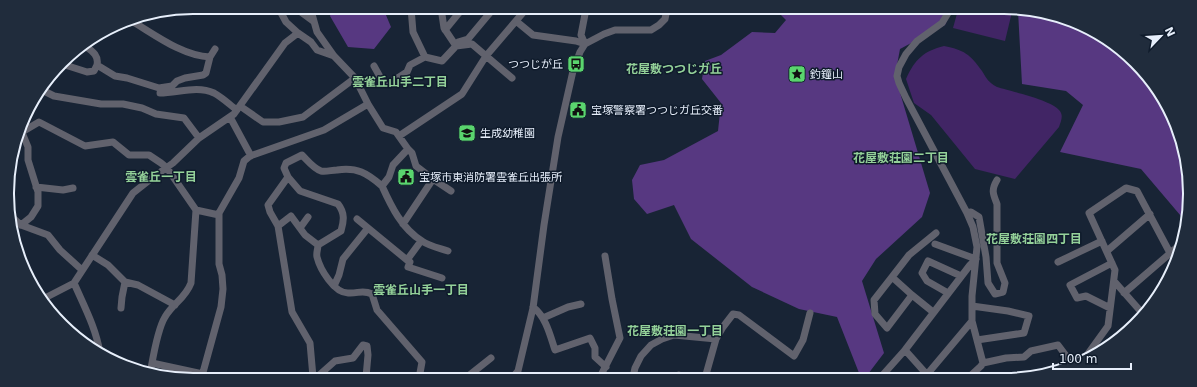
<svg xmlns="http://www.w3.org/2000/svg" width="1197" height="387" viewBox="0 0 1197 387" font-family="'DejaVu Sans','Noto Sans JP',sans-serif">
  <rect width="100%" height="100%" fill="#182435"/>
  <!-- green -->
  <path fill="#412565" d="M958,10H1006L1012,12L1005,41L953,28Z
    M944,46C964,50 970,54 982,71C987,79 988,82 997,87C1010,91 1051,100 1059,110C1064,115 1061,121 1059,127L1015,179L975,169L931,115L914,103L906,79C915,59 924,51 944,46Z"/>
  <!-- forest -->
  <path fill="#573881" d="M333,8H383L391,27L374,49L348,47L330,16Z
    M775,9L952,10L945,25L900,49L895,76L930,193L922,217L876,259L862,281L884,353L865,378H861L837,317L799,309L752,287L691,239L674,205L647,214L634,199L632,180L640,165L664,160L718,131L721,103L702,79L705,61L721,55L752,32L775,33L786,20Z
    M1018,11H1040L1107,39L1159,90L1186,157V222L1141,169L1060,152L1083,105L1066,91L1022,84Z"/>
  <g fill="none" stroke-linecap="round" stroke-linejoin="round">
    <!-- minor -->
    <path stroke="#61626d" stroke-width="7" d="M226,7L236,10L251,7
      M251,7C265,13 268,6 279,9L286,22L298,33L311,42L317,50L334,56
      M294,7L313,21
      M310,7L317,32L334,56L355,78L368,104L383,128L396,132L408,149L393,165L389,177L382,186C391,206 402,229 422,241C429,246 439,248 448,251
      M411,8L413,32L425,57
      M441,8L444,28L456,46L458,42L468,39L494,8
      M950,10L942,23L917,41L906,54L899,67L897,76L899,83L906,98L967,213L971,212L979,217L986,257L988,283L995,294L1003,292L1005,283L997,263V204C993,194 991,190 997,180
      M130,20C154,34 182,56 210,57L215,49
      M516,21L533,35L576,41L585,44
      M445,30L463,8
      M585,44L581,35L586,9
      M84,45C92,51 99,55 97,65L115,76L127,78L159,88L172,86L177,81L185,78L203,75L206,73L210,57
      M62,64L87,72L94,71L97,65
      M374,66L384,84L393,81L407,72L410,65L425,57L442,61L456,46L472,44L512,78
      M42,90L54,96L101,104H123L142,108L156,114L184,118L199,138
      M160,93C178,93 197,85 214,93C223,98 230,105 237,110
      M240,106L263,122H279L303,117L355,78
      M230,117L251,156
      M21,130L28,147V160L38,192V206L31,217L21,225
      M22,132L39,122L85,146L113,142L129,155H149L161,163L167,168L196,210L219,215
      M399,136L462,94L486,56L527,8
      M288,177L300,191L338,204C345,213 344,221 341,231L318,245
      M433,179L451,191
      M36,187L63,190L73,188
      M967,213L973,227L977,247L972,296V321L983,363
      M12,217L21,225L48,235L60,250L82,270
      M357,219L407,260L410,262L408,267L442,278
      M403,224L433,179L416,166L412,153L408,149
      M278,226L270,212L268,205L288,177L284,168L286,163L302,155C308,161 313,168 321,171C326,172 332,170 337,170C357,167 367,173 382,186
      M300,228L308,217
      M1107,251L1150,214
      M92,255L108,265L125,282L138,285L175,305
      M407,260L421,241
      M1058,262L1102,241
      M892,277L909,255L936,233
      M1114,281L1143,314
      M74,283C84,306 96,328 100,353
      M334,286L339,275L343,259L368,228
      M948,293L927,281L922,273L928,261L961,276
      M1124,293L1182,243
      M912,295L892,277L874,300L875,314L887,328L912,295L933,312
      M41,300L74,283L133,193L152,178L173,163L199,138L234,114L285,43L298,33
      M972,306L1008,311L1029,316L1024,333L977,340
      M533,307C546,317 550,335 555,350L590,338L595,348V357L606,367
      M121,308L122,297L125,282
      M1110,308L1086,296L1077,298L1070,285L1112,263
      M543,318L568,307L581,304
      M905,350L930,378
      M1082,362L1108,326L1115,270L1089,213L1126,188L1137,191L1170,253L1176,259
      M152,363L212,376
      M150,374C153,358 157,330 165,317C173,303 185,299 191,283L196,210
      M202,376L221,307L223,289L222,275L219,264V213L239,178L244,161L250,156L324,130L368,104
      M313,377L310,343L292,312L278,226L291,216L305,235L318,245C318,249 316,253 317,257C320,269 334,293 348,293C358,294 362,289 372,294L377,310L422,362L420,373L418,377
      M317,377L335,361L353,358L363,345L367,346L368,355L366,377
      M467,377L491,358
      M513,377L518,371L533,308L544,225L558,137L573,71L580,52L585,44L604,34L615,30H651L659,25L665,19L667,9
      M600,377L620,338L612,299L605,256
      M633,377L635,368L641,356L651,345L662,339L674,335L716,339L723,327L733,314L739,315L794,356L803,340L810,313
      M678,378L679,375
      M705,378L716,339
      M880,378L905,350L970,265L976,259L935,244
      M924,378L972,321
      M968,378L981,366L983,363L1006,358L1024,357L1031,351L1058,345L1073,365"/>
  </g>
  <!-- icons -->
  <defs>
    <symbol id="bus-square" viewBox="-11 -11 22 22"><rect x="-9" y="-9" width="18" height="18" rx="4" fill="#5ad56e" stroke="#0f1b2b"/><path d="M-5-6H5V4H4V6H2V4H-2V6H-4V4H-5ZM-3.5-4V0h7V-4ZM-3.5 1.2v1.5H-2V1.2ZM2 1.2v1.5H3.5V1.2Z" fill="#111"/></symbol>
    <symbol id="sight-square" viewBox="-11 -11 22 22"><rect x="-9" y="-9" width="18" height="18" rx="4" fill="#5ad56e" stroke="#0f1b2b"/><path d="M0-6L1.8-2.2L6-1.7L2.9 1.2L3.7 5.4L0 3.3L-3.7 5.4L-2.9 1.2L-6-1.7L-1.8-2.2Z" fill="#111"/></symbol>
    <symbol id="civic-square" viewBox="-11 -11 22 22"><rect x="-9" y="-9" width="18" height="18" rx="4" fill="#5ad56e" stroke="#0f1b2b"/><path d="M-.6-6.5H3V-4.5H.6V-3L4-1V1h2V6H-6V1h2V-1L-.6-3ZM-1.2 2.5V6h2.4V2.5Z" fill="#111"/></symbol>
    <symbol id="school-square" viewBox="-11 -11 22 22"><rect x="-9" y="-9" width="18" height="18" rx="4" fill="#5ad56e" stroke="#0f1b2b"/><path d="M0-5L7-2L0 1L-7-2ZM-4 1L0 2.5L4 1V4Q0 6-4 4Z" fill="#111"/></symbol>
  </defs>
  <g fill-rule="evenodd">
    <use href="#bus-square" x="566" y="54" width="20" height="20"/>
    <use href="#sight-square" x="787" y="64" width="20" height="20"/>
    <use href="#civic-square" x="568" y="100" width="20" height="20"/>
    <use href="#school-square" x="457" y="123" width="20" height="20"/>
    <use href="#civic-square" x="396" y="167" width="20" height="20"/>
  </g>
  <g text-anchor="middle" stroke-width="3" stroke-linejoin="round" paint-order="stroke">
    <!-- poi labels -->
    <g font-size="11" fill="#e7effb" stroke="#0f1b2b" text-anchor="start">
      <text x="563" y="68" text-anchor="end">つつじが丘</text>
      <text x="810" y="78">釣鐘山</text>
      <text x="591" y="114">宝塚警察署つつじガ丘交番</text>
      <text x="480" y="137">生成幼稚園</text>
      <text x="419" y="181">宝塚市東消防署雲雀丘出張所</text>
    </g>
    <!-- neighbourhood labels -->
    <g font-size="12" font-weight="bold" fill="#94d199" stroke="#0f1b2b">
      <text x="674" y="73">花屋敷つつじガ丘</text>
      <text x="400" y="86">雲雀丘山手二丁目</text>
      <text x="901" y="162">花屋敷荘園二丁目</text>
      <text x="161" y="181">雲雀丘一丁目</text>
      <text x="1034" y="243">花屋敷荘園四丁目</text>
      <text x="421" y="294">雲雀丘山手一丁目</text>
      <text x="675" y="335">花屋敷荘園一丁目</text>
    </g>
  </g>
  <!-- crop -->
  <path d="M0 0H1197V387H0ZM193 14H1004A179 179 0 0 1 1183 193V194A179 179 0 0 1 1004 373H193A179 179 0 0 1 14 194V193A179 179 0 0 1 193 14Z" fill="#202c3c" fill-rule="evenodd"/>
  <path fill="none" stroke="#e7effb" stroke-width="2" d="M193 14H1004A179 179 0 0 1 1183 193V194A179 179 0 0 1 1004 373H193A179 179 0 0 1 14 194V193A179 179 0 0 1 193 14Z"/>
  <!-- north arrow -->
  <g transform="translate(1161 36) rotate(65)" stroke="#0f1b2b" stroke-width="3" paint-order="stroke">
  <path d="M0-3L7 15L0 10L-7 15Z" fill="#e7effb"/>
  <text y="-6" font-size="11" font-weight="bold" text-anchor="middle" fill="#e7effb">N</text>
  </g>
  <!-- scale -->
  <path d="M1053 363v6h78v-6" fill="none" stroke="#e7effb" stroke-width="2"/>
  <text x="1059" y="363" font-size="12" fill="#e7effb" stroke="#0f1b2b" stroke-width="3" paint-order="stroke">100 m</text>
</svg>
